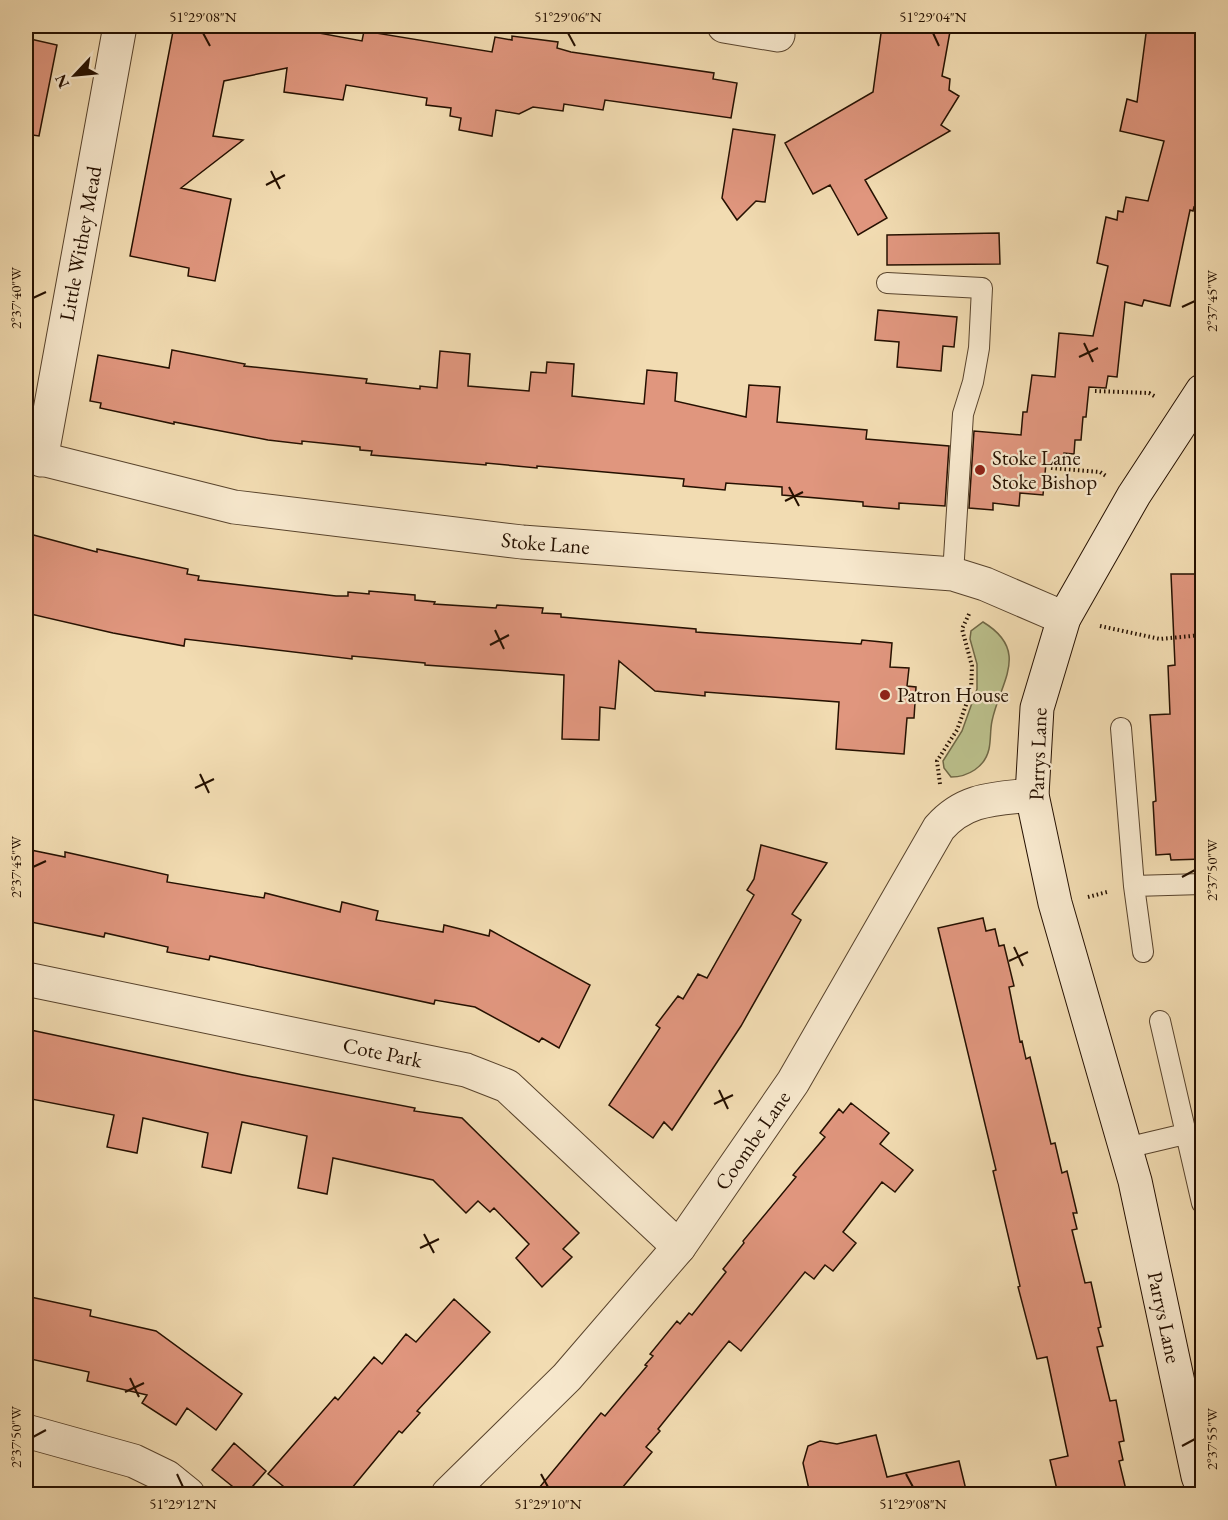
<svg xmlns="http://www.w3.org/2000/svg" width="1228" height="1520" viewBox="0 0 1228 1520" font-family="'EB Garamond',serif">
  <rect width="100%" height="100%" fill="#f2dcb2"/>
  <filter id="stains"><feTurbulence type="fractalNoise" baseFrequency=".00333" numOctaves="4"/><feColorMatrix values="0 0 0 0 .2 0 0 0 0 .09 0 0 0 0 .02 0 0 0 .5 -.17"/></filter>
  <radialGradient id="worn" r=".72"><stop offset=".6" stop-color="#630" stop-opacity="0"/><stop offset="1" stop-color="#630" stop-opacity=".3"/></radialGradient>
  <!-- green -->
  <path fill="#bbc08c" stroke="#706846" stroke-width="1.5" d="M983,622C1031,651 1000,682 992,721C990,730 991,740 989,749C985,767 968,777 951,777L944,768L943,761L962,731L977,689V664L970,639L971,631Z"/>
  <!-- building -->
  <path fill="#e0967e" stroke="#251000" stroke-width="1.5" d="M174,26H281L362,41L364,31L492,52L495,37L512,40V36L558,42L557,48L571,52L714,73L713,79L737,83L731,118L605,100L603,110L564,104L563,111L533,107L519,114L496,110L492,136L459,130L461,118L450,116L451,108L426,105L427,98L346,85L343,100L284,92L287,68L224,81L213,136L243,140L181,188L231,199L215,281L188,276L189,268L130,256Z
    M882,26H951L942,76L950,79L949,90L959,96L941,125L950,131L865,180L887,218L858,235L830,185L813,194L785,143L873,92Z
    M1147,26H1203V209L1194,207L1193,211L1190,210L1170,306L1144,300L1142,306L1125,302L1117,377L1108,376L1106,388L1089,387L1086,417H1083L1081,440H1075L1074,454L1064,453V465L1046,463L1043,495L1020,493L1019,506L993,503V510L969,508L974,431L1021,435L1023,412H1027L1032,375L1055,377L1059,333L1093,336L1108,266L1097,263L1106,217L1117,220L1118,211L1123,212L1126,197L1148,201L1164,141L1120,131L1127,99L1137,102Z
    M26,38L57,45L39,136L26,134Z
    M733,129L775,135L765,202L756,201L737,220L722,198Z
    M999,233L1000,264L887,265V235Z
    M878,310L957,317L954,347L943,346L941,371L897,367L899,342L875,340Z
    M172,350L245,364L244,366L367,379L366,383L420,389V386L437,388L440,351L470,354L468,386L529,391L531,372L546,373L547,362L574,364L572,396L644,404L647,370L677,373L675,401L746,417L749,385L780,387L777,422L867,430L866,439L949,446L945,506L899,503V509L863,506V502L782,495V487L726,483L725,490L683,486L684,479L537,466V468L486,463V465L371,455L372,451L360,450V447L302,441V444L268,440L174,422V424L100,408L101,403L90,401L98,355L169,368Z
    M26,533L97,552V549L188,569L187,574L199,576L198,580L336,596H348V592L369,594V591L415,595V600L435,602L434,604L496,608L497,605L543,608L542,613L561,614V617L696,629V632L861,644L862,640L892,643L890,667L909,668L907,686L916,687L914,718H907L904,754L836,749L839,702L705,692V696L655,691L619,661L615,709L600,707L599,740L562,739L564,675L425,665V663L352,656V659L185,639L184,646L113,633L26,613Z
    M1171,574H1203V696H1198L1203,753V859L1171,860L1170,854L1156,855L1153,802L1156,801L1150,715L1170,714L1168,666L1175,665Z
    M761,845L827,863L792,914L801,920L741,1026L672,1130L664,1122L653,1138L609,1105L660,1028L656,1025L678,996L683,999L698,974L707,978L754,895L747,890L754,879Z
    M26,849L65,857V852L168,875L167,882L264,898L265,893L340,912L342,902L378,911L376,920L443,932L444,925L489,936L490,930L590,985L559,1048L542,1038L539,1042L475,1007L435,1000L434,1004L210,956L209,960L167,952L168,947L105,933L104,937L26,921Z
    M983,918L986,931L995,929L999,946L1004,945L1014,986L1009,987L1020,1042L1022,1041L1026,1059L1030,1057L1051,1144L1055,1143L1062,1173L1067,1171L1077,1213H1073L1077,1229L1072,1230L1085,1283L1091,1282L1101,1327L1098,1328L1103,1346L1097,1347L1110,1401L1116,1400L1124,1441L1119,1442L1123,1460L1119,1461L1127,1494H1058L1050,1460L1068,1456L1047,1357L1037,1359L1018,1287L1020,1286L993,1171L996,1170L938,928Z
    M26,1029L243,1075L415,1108L414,1111L462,1118L579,1233L563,1249L572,1257L542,1287L516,1258L529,1244L494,1208L490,1212L478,1201L466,1213L433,1180L333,1158L327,1194L298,1188L307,1136L242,1122L231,1173L202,1167L208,1133L143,1118L137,1153L107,1147L114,1115L26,1098Z
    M851,1103L889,1133L880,1144L913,1170L895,1192L882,1182L843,1232L856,1243L833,1271L825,1265L814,1279L805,1272L741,1351L729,1341L658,1429L660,1431L646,1447L652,1452L617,1494H534L601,1413L605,1416L647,1366L645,1365L653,1356L650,1354L677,1321L680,1324L689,1313L692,1315L726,1272L723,1269L744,1243L743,1241L796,1177L793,1175L825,1137L820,1133L839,1109L843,1113Z
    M26,1296L91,1310L90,1316L156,1331L242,1394L216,1430L187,1408L176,1425L142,1403L147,1395L87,1381L89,1372L26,1358Z
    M454,1299L490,1332L417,1411L420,1413L402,1433L399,1431L347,1494H293L268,1474L335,1397L338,1400L374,1357L382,1364L406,1334L416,1342Z
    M876,1435L887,1477L959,1461L967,1494H810L803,1463L808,1446L820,1441L837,1444Z
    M234,1443L266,1471L246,1494H242L212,1470Z"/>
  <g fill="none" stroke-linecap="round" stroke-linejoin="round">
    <defs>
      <path id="service" d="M887,283L982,288L979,348L973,382L963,414L953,574
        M1121,728L1134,886L1143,952
        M1134,886L1202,884
        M1160,1021L1202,1203
        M1126,1148L1185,1134"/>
      <g id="minor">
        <path d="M724,26L778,35"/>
        <path id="s1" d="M41,460L120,26"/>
        <path id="s2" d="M26,979L466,1070L507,1086L679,1247"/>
        <path d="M26,1431L134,1461L167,1477L188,1494"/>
      </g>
      <g id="tertiary">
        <path id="s3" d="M26,455L234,507L522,542L953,574L985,584L1064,618"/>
        <path id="s4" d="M448,1494L567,1377L679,1247L793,1082L939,828C965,798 995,799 1032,795"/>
      </g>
      <g id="secondary">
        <path id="s5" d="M1202,391L1134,495L1064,618L1037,708L1032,795L1055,903L1135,1181L1198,1476L1202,1487"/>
      </g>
    </defs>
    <!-- service casing -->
    <use href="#service" stroke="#58432c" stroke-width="22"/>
    <!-- minor casing -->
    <use href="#minor" stroke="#58432c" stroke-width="35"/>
    <!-- tertiary casing -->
    <use href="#tertiary" stroke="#58432c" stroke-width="35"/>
    <!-- secondary casing -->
    <use href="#secondary" stroke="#251000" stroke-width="35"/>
    <!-- path -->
    <path stroke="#251000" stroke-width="4" stroke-dasharray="1.5 3" stroke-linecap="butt" d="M1095,391L1149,393L1156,397
      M1051,468L1100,472L1106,476
      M1100,626L1160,639L1202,635
      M940,784L937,761L957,730L971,691L972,666L962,629L969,614
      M1088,897L1107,892"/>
    <!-- service -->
    <use href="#service" stroke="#f7e8cd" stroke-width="20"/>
    <!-- minor -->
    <use href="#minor" stroke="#f7e8cd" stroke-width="33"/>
    <!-- tertiary -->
    <use href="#tertiary" stroke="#f7e8cd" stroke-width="33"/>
    <!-- secondary -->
    <use href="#secondary" stroke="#f7e8cd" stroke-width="33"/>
  </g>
  <!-- ticks -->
  <path fill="none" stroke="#251000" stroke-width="2" d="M203,33L210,46M568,33L575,46M933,33L939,46M271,171L280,189M266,185L285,175M33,298L46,292M1182,307L1195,301M1084,343L1093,362M1079,357L1098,348M789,487L799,506M785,501L803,492M495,630L504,649M490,645L509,635M200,774L209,793M195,788L214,779M33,867L46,861M1182,877L1195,870M1014,947L1023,966M1009,961L1028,952M719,1090L728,1109M714,1104L733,1095M424,1234L434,1253M420,1248L439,1239M130,1378L139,1397M125,1392L144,1383M33,1437L46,1430M1182,1446L1195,1439M177,1474L183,1487M541,1474L548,1487M906,1474L913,1487"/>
  <!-- markers -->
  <g fill="#8f2418" stroke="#f7e8cd" stroke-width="2">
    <circle cx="980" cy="470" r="6"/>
    <circle cx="885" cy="695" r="6"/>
  </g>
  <g text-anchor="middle" stroke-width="4.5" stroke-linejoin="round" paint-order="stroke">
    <!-- street labels -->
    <g font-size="21" fill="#251000" stroke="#f7e8cd">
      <text dy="7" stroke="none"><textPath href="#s1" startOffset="220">Little Withey Mead</textPath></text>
      <text dy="7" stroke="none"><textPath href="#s3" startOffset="528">Stoke Lane</textPath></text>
      <text transform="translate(1038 754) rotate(-88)" y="7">Parrys Lane</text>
      <text dy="7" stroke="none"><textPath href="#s2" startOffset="364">Cote Park</textPath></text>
      <text dy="7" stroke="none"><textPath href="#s4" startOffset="468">Coombe Lane</textPath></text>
      <text dy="7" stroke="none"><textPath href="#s5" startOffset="986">Parrys Lane</textPath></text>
    </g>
    <!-- poi labels -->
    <g font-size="21" fill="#251000" stroke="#f7e8cd" text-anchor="start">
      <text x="992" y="465">Stoke Lane<tspan x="992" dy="24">Stoke Bishop</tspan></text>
      <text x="897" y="702">Patron House</text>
    </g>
  </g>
  <!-- margin -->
  <rect width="1228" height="1520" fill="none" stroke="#f2dcb2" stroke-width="66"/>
  <!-- north arrow -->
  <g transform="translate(75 75) rotate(244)" stroke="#f7e8cd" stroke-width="4.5" paint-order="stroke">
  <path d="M0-4.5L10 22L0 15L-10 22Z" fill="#251000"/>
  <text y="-9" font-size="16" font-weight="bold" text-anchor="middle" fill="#251000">N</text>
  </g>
  <rect x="33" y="33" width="1162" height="1454" fill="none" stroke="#251000" stroke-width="2"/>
  <g font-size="15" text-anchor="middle" fill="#251000">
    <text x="203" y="22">51°29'08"N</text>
    <text x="568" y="22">51°29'06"N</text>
    <text x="933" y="22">51°29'04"N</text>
    <text transform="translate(16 298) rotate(-90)" y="5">2°37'40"W</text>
    <text transform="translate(1212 301) rotate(-90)" y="5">2°37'45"W</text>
    <text transform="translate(16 867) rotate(-90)" y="5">2°37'45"W</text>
    <text transform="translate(1212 870) rotate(-90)" y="5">2°37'50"W</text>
    <text transform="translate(16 1437) rotate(-90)" y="5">2°37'50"W</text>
    <text transform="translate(1212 1439) rotate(-90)" y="5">2°37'55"W</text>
    <text x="183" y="1509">51°29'12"N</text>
    <text x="548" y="1509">51°29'10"N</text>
    <text x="913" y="1509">51°29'08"N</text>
  </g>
  <rect width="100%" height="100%" filter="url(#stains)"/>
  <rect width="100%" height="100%" fill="url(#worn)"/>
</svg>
